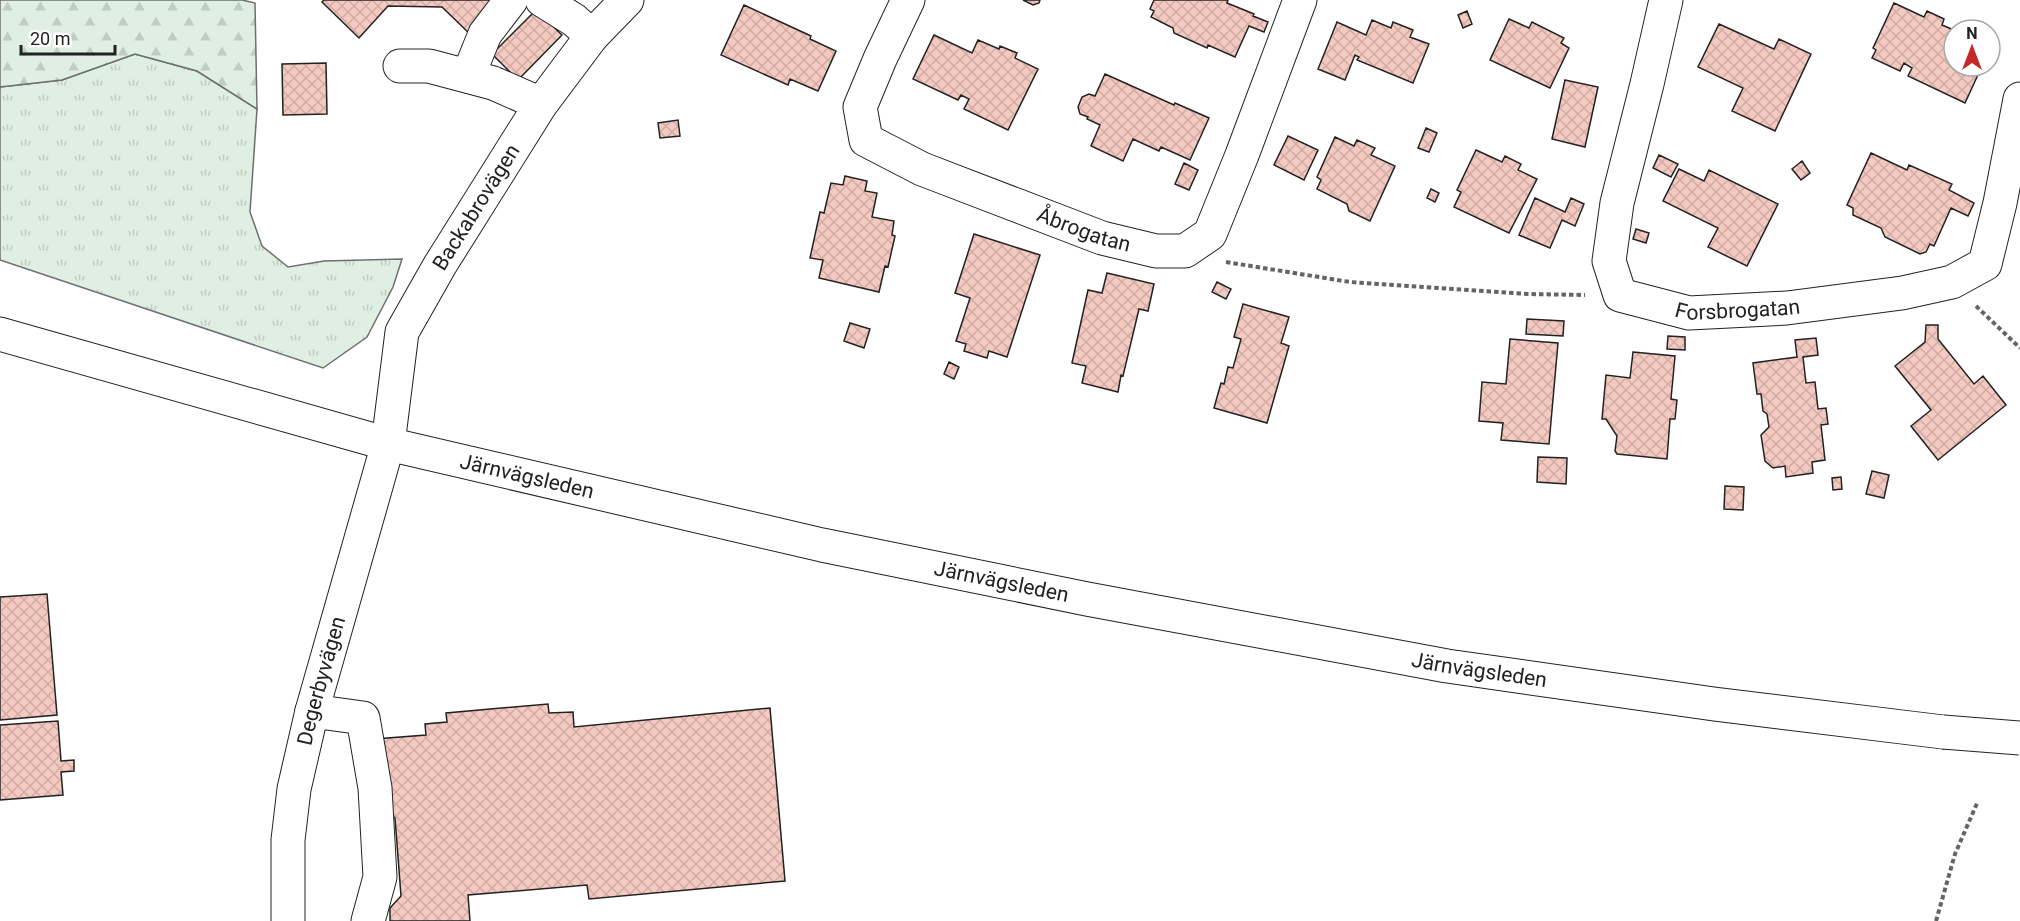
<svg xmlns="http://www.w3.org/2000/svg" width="2020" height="921" viewBox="0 0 2020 921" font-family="Roboto,sans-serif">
  <defs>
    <pattern id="grass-tufts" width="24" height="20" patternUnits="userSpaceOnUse" patternTransform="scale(1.5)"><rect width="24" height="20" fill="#e0efe3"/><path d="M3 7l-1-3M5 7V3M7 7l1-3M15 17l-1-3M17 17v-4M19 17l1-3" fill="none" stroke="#c0cdc2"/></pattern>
    <pattern id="forest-firs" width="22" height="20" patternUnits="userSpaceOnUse" patternTransform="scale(1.5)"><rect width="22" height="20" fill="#e0efe3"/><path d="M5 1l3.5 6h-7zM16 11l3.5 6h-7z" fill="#c0cdc2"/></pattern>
    <pattern id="building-cross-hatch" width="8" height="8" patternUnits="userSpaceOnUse" patternTransform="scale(1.5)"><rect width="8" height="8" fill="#f3c9c0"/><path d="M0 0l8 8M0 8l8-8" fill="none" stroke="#d0aca5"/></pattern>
  </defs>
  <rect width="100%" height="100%" fill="#fff"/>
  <!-- grass -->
  <path fill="url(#grass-tufts)" stroke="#6f6f6f" stroke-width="1.5" d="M135,54L197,71L257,109L250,212L262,246L288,267L324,261L402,259L393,287L367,337L323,368L0,260V87L62,80Z"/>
  <!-- forest -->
  <path fill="url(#forest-firs)" stroke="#6f6f6f" stroke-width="1.5" d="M0,0H242L255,3L257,109L197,71L135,54L62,80L0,87Z"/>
  <!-- building -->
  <path fill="url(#building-cross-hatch)" stroke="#222" stroke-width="1.5" d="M324,0H507L472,36L442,7L388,6L359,38L322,2Z
    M1023,0H1040L1039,3L1033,5Z
    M1154,0H1228L1227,3L1254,14L1253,16L1268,22L1264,32L1249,26L1235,57L1208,45L1207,48L1174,33L1173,28L1151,17L1154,11L1150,9Z
    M1894,3L1924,17L1927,11L1944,19L1942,25L1954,30V66H1982L1965,103L1908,76L1912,68L1904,63L1900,71L1872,58L1876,50L1873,48Z
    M744,5L811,36L810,39L836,51L818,91L790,79L788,85L721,55Z
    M536,10L562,35L518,80L492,54Z
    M1467,11L1472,24L1463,28L1458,15Z
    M1509,19L1529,28L1532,22L1564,38L1561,43L1569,48L1550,88L1490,60Z
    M1372,20L1391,28L1393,22L1413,30L1410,37L1429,44L1413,83L1357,60L1359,57L1355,55L1345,80L1318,69L1337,22L1366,35Z
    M1719,24L1774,49L1779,39L1811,54L1775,131L1732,111L1743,88L1698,67Z
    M934,35L972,53L978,40L999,49L1000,46L1017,53L1015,58L1038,69L1008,130L964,109L969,99L961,95L958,100L913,79Z
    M326,63L327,114L283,115L282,64Z
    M1105,74L1174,105L1175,103L1209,118L1190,160L1161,147L1159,151L1133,139L1123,161L1091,146L1100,125L1087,119L1088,117L1080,114L1078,107L1082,97L1089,94L1095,96Z
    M1565,80L1598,87L1585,147L1552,139Z
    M678,120L680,136L660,138L658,123Z
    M1426,128L1437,133L1429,152L1418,148Z
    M1288,136L1318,150L1304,180L1274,165Z
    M1335,137L1354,146L1357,140L1375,148L1371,155L1395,166L1370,221L1349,211L1347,204L1317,189L1321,180L1317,177Z
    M1476,150L1502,162L1505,156L1521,164L1518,170L1537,179L1509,233L1454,207L1461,192L1457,190Z
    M1871,153L1907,170L1909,165L1952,184L1949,190L1974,203L1968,216L1951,208L1934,246L1930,244L1926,252L1920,254L1885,237L1881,228L1853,215V208L1847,205Z
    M1659,155L1678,164L1671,177L1653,168Z
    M1802,161L1810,173L1801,180L1792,169Z
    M1184,163L1198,170L1189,190L1175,184Z
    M1679,169L1704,181L1709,170L1778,204L1747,266L1708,247L1718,228L1663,201Z
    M845,176L867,181L865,191L877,193L872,217L894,221L892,235L895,236L888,267L885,266L879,292L819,278L823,260L810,258L820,212L824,213L831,183L843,185Z
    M1431,189L1439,193L1435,202L1427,198Z
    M1535,198L1565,212L1571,198L1584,204L1575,226L1562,220L1550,248L1519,235Z
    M1636,229L1649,233L1646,243L1633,239Z
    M974,234L1040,255L1007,357L989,351L987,358L964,351L966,344L956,341L970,298L955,293Z
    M1107,273L1154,284L1148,311L1139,309L1123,376L1121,375L1118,392L1082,383L1086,366L1072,363L1088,290L1102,293Z
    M1217,282L1231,289L1226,299L1212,292Z
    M1243,304L1289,317L1281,343L1289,346L1267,423L1214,408L1221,383L1224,384L1228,367L1233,368L1241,339L1234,337Z
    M1527,319L1564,321L1563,336L1526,334Z
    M850,323L870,329L864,348L844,341Z
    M1926,325H1938V339L1974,384L1983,376L2006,405L1938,460L1911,426L1931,410L1895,366L1925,342Z
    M1668,336L1685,337V350L1667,349Z
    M1816,338L1818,355L1803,357L1806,383L1815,382L1818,409L1826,408L1828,424L1821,425L1825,460L1812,462L1813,473L1786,477L1785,466L1773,468L1765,461L1761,435L1769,427L1767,414L1763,411L1761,394H1757L1753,363L1797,357L1795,340Z
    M1510,339L1558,343L1549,444L1501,440L1503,423L1479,421L1482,382L1506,384Z
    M1633,352L1675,356L1671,399L1677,400L1675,419H1670L1667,459L1617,454L1615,451L1617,436L1606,419H1602L1606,375L1630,378Z
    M949,362L959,367L954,379L944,374Z
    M1538,457L1567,458L1566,484L1537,482Z
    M1872,471L1889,475L1884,498L1866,494Z
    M1841,477L1842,489L1833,490L1832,478Z
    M1725,486L1744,487L1743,510L1724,509Z
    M47,594L57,715L0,720V597Z
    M548,704L549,713L573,712L574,727L770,708L785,881L589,899L587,885L468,895L470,921H390V908L401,896L395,818L380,806L375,739L426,735L425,724L447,722L446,713Z
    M58,721L61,761L74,760V771L61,772L63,795L0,800V725Z"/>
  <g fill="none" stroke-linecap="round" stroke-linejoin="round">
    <defs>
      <g id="minor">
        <path d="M542,0L574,20L592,36"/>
        <path id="s1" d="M908,0L880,59L860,107L866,140L922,169L1102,238L1156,251H1185L1210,234L1242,155L1300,0"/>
        <path id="s2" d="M1666,0L1647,84L1617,203L1609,261L1620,295L1689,313L1787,308L1902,293L1952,282L1985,264L2000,203L2020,99"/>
        <path d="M400,66H429L493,83L541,104"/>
        <path d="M468,76L485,34L511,0"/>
        <path d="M312,711L363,718L375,788L380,877L368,921"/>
        <path id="s3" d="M288,921V840L294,789L312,711L388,444L402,332L440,265L541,104L592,36L627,0"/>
      </g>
      <g id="major">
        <path id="s4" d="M0,334L388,444L822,545L1087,599L1447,666L1714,704L1943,732"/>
      </g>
    </defs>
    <!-- minor casing -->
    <use href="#minor" stroke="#222" stroke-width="35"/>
    <!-- major casing -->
    <use href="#major" stroke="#222" stroke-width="35"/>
    <!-- path -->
    <path stroke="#646464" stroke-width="4" stroke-dasharray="4.5 3" stroke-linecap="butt" d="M1226,262L1350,282L1528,294L1585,295
      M1976,306L2020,348
      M1936,921L1955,854L1978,801"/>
    <!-- minor -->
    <use href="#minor" stroke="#fff" stroke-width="33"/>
    <!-- major -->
    <use href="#major" stroke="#fff" stroke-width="33"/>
    <defs>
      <path id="major-bridge" d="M1943,732L2020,738"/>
    </defs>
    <!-- major-bridge casing -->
    <use href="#major-bridge" stroke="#222" stroke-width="35" stroke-linecap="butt"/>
    <!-- major-bridge -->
    <use href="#major-bridge" stroke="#fff" stroke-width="33"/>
  </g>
  <g text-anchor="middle" stroke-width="4.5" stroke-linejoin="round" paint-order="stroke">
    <!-- street labels -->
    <g font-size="21" fill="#222" stroke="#fff">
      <text dy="7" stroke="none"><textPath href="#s3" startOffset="748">Backabrovägen</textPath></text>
      <text dy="7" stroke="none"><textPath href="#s1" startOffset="387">Åbrogatan</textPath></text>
      <text dy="7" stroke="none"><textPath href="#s2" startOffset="423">Forsbrogatan</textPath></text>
      <text dy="7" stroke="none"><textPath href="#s4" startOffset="546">Järnvägsleden</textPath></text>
      <text dy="7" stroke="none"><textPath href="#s4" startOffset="1032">Järnvägsleden</textPath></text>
      <text dy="7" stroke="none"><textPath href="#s4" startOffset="1518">Järnvägsleden</textPath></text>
      <text dy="7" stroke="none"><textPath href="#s3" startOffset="244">Degerbyvägen</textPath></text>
    </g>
  </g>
  <!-- north arrow -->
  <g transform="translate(1972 48)"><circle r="28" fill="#ffffff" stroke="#a7a7a7" stroke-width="1.5"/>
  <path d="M0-4.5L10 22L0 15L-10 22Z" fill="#c62828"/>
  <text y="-9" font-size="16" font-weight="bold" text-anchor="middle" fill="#222222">N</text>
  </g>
  <!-- scale -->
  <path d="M21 45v9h94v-9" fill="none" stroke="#222222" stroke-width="3"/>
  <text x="30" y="45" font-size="18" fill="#222222" stroke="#ffffff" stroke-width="4.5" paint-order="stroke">20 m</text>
</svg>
